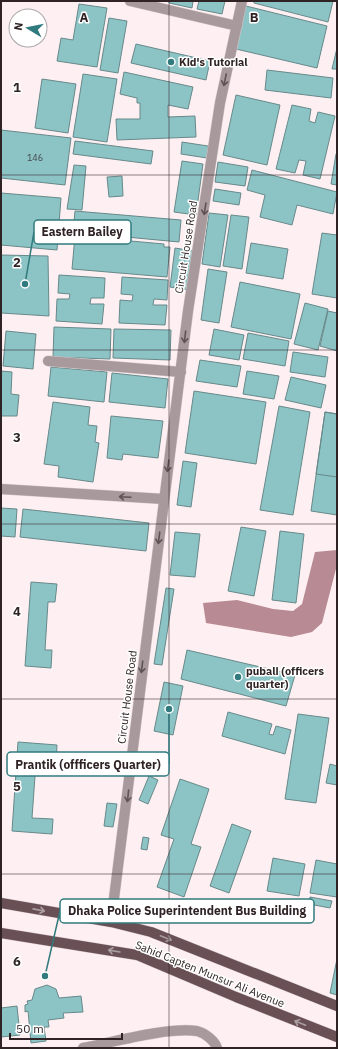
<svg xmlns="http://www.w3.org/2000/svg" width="338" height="1049" viewBox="0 0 338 1049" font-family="'IBM Plex Sans',sans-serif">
  <rect width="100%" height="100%" fill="#fef0f2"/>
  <!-- water -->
  <path fill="#b88a93" d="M337,550V565L322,623L312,632L291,637L206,623L203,603L237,600L273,609L293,611L302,604L315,552Z"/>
  <!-- building -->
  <path fill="#8cc3c5" stroke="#67898a" d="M169,1H193L192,8L169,3Z
    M199,1H225L222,14L197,9Z
    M254,1H333L328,22L254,3Z
    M79,4L107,8L97,67L57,61L61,38L73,40Z
    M246,6L327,26L317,68L236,49Z
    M109,18L127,21L118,73L100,70Z
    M136,44L210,61L206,80L131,63Z
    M337,48V69H332Z
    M267,70L333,78L331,98L265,90Z
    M124,72L193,87L188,109L168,105V117L195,116L196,137L117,140L116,119H140V103H137V98L120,94Z
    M83,74L117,79L107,142L73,137Z
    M42,79L76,84L68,133L35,128Z
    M236,95L280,105L267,165L223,155Z
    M292,105L311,109L309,121L315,123L318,112L335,116L320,179L303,175L306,161L299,160L295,173L276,169Z
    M1,130L71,138L65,185L1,178Z
    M75,141L153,151L151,164L73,154Z
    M182,142L208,146L207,158L181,154Z
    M336,154H337V185L331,184Z
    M182,161L203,164L196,215L174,212Z
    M218,162L248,167L245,186L215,182Z
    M74,165L86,166L82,210L67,209Z
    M252,170L337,192L333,214L297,205L292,225L260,217L265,195L247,190Z
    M122,176L123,196L109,197L107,177Z
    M215,189L241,193L239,205L213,201Z
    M1,193L61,198L57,250L1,245Z
    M75,211L181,220L179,242L73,232Z
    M209,213L228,215L220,267L202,264Z
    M231,215L249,217L242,269L223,266Z
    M322,233L337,235V298L312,294Z
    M75,236L164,244V247H170L167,277L72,269Z
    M251,243L288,249L283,279L246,273Z
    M175,248L194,251L189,290L170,287Z
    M1,255L48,256L49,316L1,313Z
    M208,269L227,272L219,323L201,320Z
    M59,275L105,278L104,298H91L90,304H104L102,324L56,321L57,299H69L70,294L58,293Z
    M122,277L168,280L167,300L154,299L153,305H167L165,325L119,323L120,300L132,301L133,295L121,294Z
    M240,282L300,294L291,339L231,327Z
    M305,303L328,309L318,350L294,344Z
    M328,311L337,313V351L320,346Z
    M54,327L111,329L110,359L53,357Z
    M114,329L171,330L170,360L113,358Z
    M214,329L244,335L239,360L209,355Z
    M6,331L36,334L33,369L3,366Z
    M248,333L289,341L285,366L243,359Z
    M293,352L328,357L325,377L290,372Z
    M200,360L241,366L237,387L196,381Z
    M51,367L107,372L104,402L48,396Z
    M1,371L12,372L11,394L19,395L17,416H1Z
    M247,371L279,376L274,399L243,394Z
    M112,373L168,379L165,408L109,402Z
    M291,377L326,385L321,408L285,400Z
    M194,391L266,402L256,464L185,453Z
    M53,402L90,407L88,425L97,426L95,442L99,443L93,482L58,477L59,466L44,464Z
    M279,406L310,412L293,515L260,510Z
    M325,412L337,414V477L316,474Z
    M325,412L337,414V515L311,511Z
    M111,416L163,421L158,458L123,454L122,460L107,458Z
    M183,461L197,463L191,507L177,505Z
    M1,508L17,509L15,537L1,536Z
    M23,509L149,523L146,551L20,537Z
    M241,527L266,531L254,596L228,591Z
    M280,531L304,534L296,603L272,600Z
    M175,532L200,534L195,577L170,575Z
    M31,582L57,584L55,602H48L45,650H52L51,668L25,666Z
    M166,588L174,589L162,665L154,664Z
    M187,650L295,675L286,706L181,679Z
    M164,682L183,686L173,735L154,731Z
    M228,712L272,724L269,734L273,735L276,726L291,730L285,754L222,736Z
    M298,714L329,718L316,803L285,799Z
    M18,742L57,745L56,764L36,762L32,818L53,819L52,834L12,831Z
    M330,764L337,766V785L326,783Z
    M149,776L158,780L148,804L139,800Z
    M180,779L209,789L191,844L201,847L184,897L157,887L174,839L161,835Z
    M107,803L117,804L113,827L104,826Z
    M232,824L251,831L229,893L210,886Z
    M143,837L149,838L147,850L141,849Z
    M273,858L305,864L299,896L267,891Z
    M316,860L337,864V897L310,893Z
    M310,897L332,901L330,908L309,904Z
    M337,959V995L330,993Z
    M47,985L56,989L59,998L81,996L83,1012L63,1013L64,1018L48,1020L49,1027H44L46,1041L31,1043L28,1011L25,1012V1005L28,1004L27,1001L32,1000L35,989Z
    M17,1006L20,1035L1,1037V1008Z"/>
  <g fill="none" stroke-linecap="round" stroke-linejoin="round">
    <defs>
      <path id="minor" d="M130,1L237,26
        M48,361L181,372
        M1,489L164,499
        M111,922L188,311L220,103L242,1
        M83,1048C114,1042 167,1027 197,1031C205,1033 215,1041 217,1048"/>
      <path id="major" d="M1,903L111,922L151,932L337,1006
        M1,933L137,955L236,997L337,1037"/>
    </defs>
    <!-- minor casing -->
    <use href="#minor" stroke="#d9cbcd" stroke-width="11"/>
    <!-- major casing -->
    <use href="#major" stroke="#d9cbcd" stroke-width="11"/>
    <!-- minor -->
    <use href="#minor" stroke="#a89a9c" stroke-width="10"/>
    <!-- major -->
    <use href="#major" stroke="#685055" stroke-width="10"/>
  </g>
  <!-- one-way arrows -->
  <defs><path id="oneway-shaft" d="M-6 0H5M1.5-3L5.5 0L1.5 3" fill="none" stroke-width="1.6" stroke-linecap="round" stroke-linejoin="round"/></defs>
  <g stroke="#5f5355">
    <use href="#oneway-shaft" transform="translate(225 80) rotate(102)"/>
    <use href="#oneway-shaft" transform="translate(205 209) rotate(99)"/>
    <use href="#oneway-shaft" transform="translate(185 337) rotate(96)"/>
    <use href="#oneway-shaft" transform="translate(168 466) rotate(98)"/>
    <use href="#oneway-shaft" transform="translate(125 497) rotate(-177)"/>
    <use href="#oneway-shaft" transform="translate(159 538) rotate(97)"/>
    <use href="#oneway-shaft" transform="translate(142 667) rotate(97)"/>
    <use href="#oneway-shaft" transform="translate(128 796) rotate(96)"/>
  </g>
  <g stroke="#ac9fa2">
    <use href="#oneway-shaft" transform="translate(39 910) rotate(11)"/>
    <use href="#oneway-shaft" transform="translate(166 938) rotate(22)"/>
    <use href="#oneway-shaft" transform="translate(114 951) rotate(-170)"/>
    <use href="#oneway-shaft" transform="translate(300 1023) rotate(-158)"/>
  </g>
  <!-- grid -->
  <path fill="none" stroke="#2f2325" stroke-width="1" stroke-opacity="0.55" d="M169,1V1048M1,175H337M1,350H337M1,524H337M1,699H337M1,874H337"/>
  <!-- markers -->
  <g fill="#317a7d" stroke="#fff" stroke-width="1.5">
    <circle cx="171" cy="62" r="4"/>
    <circle cx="238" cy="677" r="4"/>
  </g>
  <g text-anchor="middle" stroke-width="3" stroke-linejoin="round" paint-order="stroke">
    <!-- number labels -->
    <g font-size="9" fill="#464b4d">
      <text x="35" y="161">146</text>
    </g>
    <!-- poi labels -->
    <g font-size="11" font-weight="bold" fill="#2f2325" stroke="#fff" text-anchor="start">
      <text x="179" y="66">Kid's Tutorial</text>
      <text x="246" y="675">pubali (officers<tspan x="246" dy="13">quarter)</tspan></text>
    </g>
    <!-- street labels -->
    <g font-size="11" fill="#2f2325" stroke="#fff">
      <text transform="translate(186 247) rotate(-81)" y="4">Circuit House Road</text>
      <text transform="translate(127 697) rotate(-83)" y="4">Circuit House Road</text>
      <text transform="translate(210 974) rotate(22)" y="4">Sahid Capten Munsur Ali Avenue</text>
    </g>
  </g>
  <g font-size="13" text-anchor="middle" font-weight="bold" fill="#2f2325" stroke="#fff" stroke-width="3" stroke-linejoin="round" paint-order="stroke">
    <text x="84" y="22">A</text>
    <text x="254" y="22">B</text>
    <text x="17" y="92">1</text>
    <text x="17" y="267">2</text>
    <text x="17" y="442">3</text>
    <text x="17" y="616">4</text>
    <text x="17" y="791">5</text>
    <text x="17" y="966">6</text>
  </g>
  <!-- callouts -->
  <path fill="none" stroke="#317a7d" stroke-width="1.5" d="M25 284L34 232M169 709L169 764M45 976L60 911"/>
  <g fill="#317a7d" stroke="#fff" stroke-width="1.5">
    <circle cx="25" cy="284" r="4"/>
    <circle cx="169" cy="709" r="4"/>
    <circle cx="45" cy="976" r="4"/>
  </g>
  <g fill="#fff" stroke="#317a7d" stroke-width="1.5">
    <rect x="34" y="220" width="97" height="24" rx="4"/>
    <rect x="7" y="752" width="162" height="24" rx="4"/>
    <rect x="60" y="899" width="254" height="24" rx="4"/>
  </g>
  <g font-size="12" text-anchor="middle" font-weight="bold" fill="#2f2325">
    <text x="82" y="236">Eastern Bailey</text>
    <text x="88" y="769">Prantik (offficers Quarter)</text>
    <text x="187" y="915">Dhaka Police Superintendent Bus Building</text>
  </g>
  <!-- border -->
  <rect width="338" height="1049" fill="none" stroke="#2f2325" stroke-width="4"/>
  <!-- north arrow -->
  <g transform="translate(28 28) rotate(280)"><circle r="19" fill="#ffffff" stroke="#aca7a8"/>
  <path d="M0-3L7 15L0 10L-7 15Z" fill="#317a7d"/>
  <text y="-6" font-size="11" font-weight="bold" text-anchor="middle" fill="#2f2325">N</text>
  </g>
  <!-- scale -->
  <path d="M10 1033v6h112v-6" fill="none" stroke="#2f2325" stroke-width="2"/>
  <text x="16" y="1033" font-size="12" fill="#2f2325" stroke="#ffffff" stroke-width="3" paint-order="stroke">50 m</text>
</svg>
